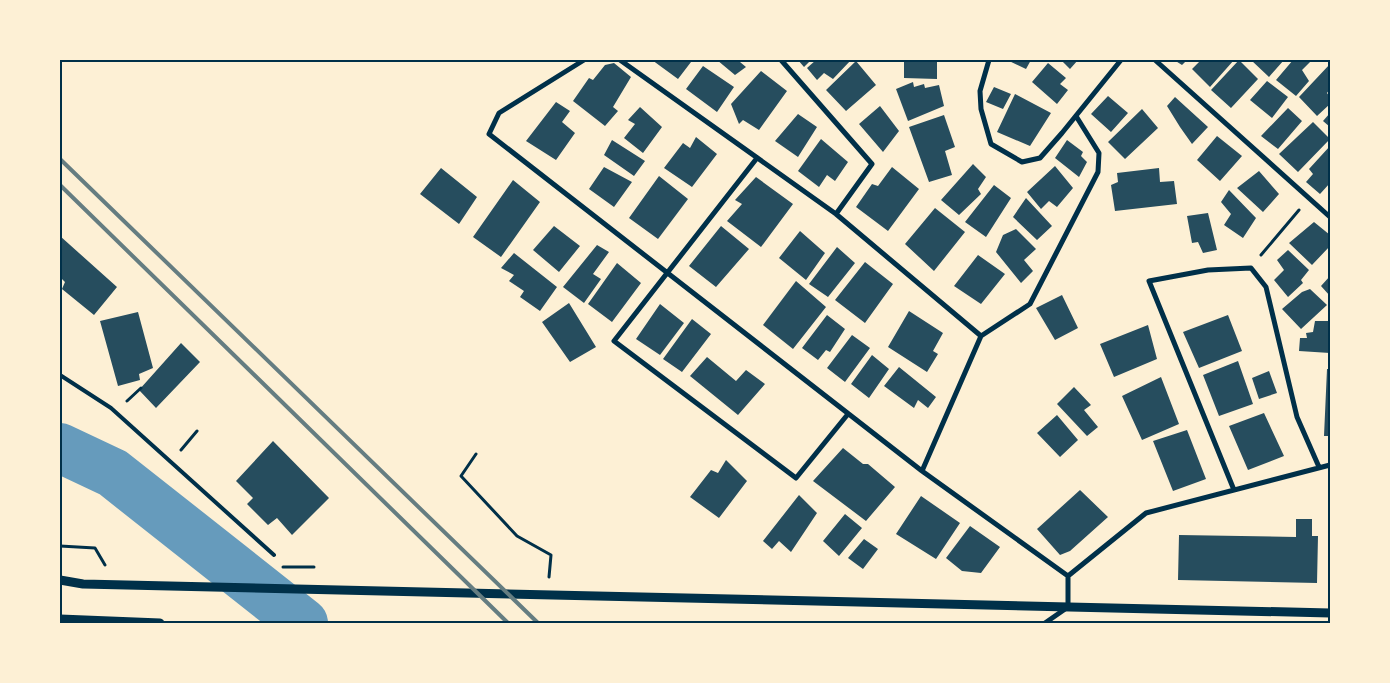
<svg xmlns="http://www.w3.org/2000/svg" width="1390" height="683" viewBox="0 0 1390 683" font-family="Figtree,sans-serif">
  <rect width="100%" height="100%" fill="#fdf0d5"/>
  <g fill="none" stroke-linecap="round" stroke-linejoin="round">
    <!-- river -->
    <path stroke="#669bbc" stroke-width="50" d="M60,448L113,473L303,623"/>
  </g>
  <!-- building -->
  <path fill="#264d5e" d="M652,60H688L691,62L678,79Z
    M717,60H742L740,62L746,67L735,75Z
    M798,60H811L804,67Z
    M816,60H851L833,79L824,73L817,80L807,68Z
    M904,60H937V79L904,78Z
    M1007,60H1031L1026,69Z
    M1061,60H1078L1070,69Z
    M1174,60H1187L1182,65Z
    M1201,60H1234L1210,87L1192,69Z
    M1239,60L1258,79L1231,108L1211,90Z
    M1251,60H1284L1269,77Z
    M1293,60H1312L1302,70L1309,81L1296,96L1276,80Z
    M856,61L876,85L846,111L826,90Z
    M614,63L631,77L613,107L618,111L605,126L573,101L589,78L593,80L605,65Z
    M1048,63L1066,78L1060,84L1068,90L1057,104L1032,82Z
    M1330,64V89L1327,93L1330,97V104L1317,116L1299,97Z
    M703,66L734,87L717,112L686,89Z
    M761,71L787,91L759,130L743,120L739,124L731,104Z
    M1267,81L1288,97L1272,118L1250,100Z
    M913,82L914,87L924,84L925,88L939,85L944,106L908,121L896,89Z
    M994,87L1011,94L1003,109L986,102Z
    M1015,94L1051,113L1030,146L997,132Z
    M1108,96L1128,113L1111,132L1091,114Z
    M1175,97L1208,127L1192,144L1180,127L1167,106Z
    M556,102L570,111L562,122L575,133L556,160L526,141Z
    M880,106L899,131L883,152L859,124Z
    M640,107L662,127L643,153L624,138L635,124L628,120Z
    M1288,108L1302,121L1278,149L1261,136Z
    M1142,109L1158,128L1125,159L1108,142Z
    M1330,113V127L1323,121Z
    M798,114L817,127L798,157L775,141Z
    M944,115L955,147L945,151L952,175L929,182L909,127Z
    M1313,122L1330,139L1298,172L1279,154Z
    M1217,136L1242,156L1220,181L1197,160Z
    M696,137L717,154L692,187L664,168L683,143L690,148Z
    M821,139L848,162L835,181L827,175L819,187L798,171Z
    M612,140L645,161L634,176L604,155Z
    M1067,140L1083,152L1081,156L1087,162L1079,177L1055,158Z
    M1330,146V183L1320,194L1306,182L1313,174L1309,169Z
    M973,164L986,177L978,189L981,194L959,215L941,200Z
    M1055,166L1073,188L1057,207L1049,201L1041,209L1027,192Z
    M604,167L632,182L614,207L589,189Z
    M892,167L919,189L888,231L856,207L872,184L878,186Z
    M441,168L477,197L459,224L420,194Z
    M1159,168L1160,182L1174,181L1177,204L1115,211L1111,185L1118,182L1117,173Z
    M1259,171L1279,194L1263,212L1237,188Z
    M659,176L688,199L658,239L629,218Z
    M756,177L793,204L761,247L727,221L742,204L735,200Z
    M513,180L540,202L501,257L473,237Z
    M994,185L1011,198L986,237L965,222Z
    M1229,190L1256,218L1243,238L1224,225L1231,214L1221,202Z
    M1026,198L1052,226L1037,240L1013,217Z
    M935,208L965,232L934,271L905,244Z
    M1208,213L1217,250L1203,253L1198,242L1192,243L1187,216Z
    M1314,222L1330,235V246L1312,265L1289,243Z
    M554,226L580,246L559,272L533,250Z
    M721,226L749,249L716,287L689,266Z
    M1016,229L1036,249L1024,260L1033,271L1021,283L996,252L1003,235Z
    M800,231L825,253L806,280L779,258Z
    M60,236L117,287L94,315L62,289L65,282L60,277Z
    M597,245L609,252L593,274L601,279L584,303L563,287Z
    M837,247L855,263L828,297L809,284Z
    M1288,250L1309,270L1301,280L1303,283L1288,297L1274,280L1284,270L1277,260Z
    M514,253L557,287L540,311L520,297L524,291L509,281L514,275L501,268Z
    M978,255L1005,274L981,304L954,286Z
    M865,262L893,284L865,323L835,300Z
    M617,263L641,283L612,322L588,304Z
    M1330,276V296L1321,286Z
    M796,281L826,307L793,349L763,325Z
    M1310,289L1327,305L1301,329L1282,309L1302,292Z
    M1062,295L1078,328L1055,340L1036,308Z
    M569,303L596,347L570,362L542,322Z
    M660,304L684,323L660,355L636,339Z
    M909,311L943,333L933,351L938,354L927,372L888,347Z
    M138,312L153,368L139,374L140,380L118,386L100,321Z
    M827,315L845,329L830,352L826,350L818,360L802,348Z
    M1228,315L1242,351L1199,368L1183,332Z
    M692,319L711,334L682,372L663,359Z
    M1315,321H1330V353L1299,351L1300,338H1307L1306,333L1313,332Z
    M1148,325L1157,359L1114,377L1100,344Z
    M852,335L870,348L845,382L827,368Z
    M181,343L200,362L156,408L139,390Z
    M872,355L889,369L869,398L851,384Z
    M707,357L736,381L746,370L765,384L738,415L690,376Z
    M1238,361L1253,404L1219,416L1203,375Z
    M899,367L936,397L928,408L918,400L914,408L884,386Z
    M1327,369H1330V436H1324Z
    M1269,371L1277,393L1259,399L1252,378Z
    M1161,377L1179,424L1142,440L1122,396Z
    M1074,387L1091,405L1084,410L1098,427L1087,436L1057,404Z
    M1264,413L1284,456L1248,470L1229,426Z
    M1057,415L1078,440L1060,457L1037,433Z
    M1187,430L1206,479L1173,491L1153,441Z
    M273,441L329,498L292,535L277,518L268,525L247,504L253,498L236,481Z
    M843,448L863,464H868L895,487L866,521L813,481Z
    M726,460L747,481L719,518L690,497L711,470L718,473Z
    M1080,490L1108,517L1070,551L1060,555L1037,529Z
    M799,495L817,513L791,552L779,541L772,549L763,541Z
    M921,496L960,523L936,559L896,534Z
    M845,514L862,528L839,556L823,541Z
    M1296,519H1312V536H1318L1317,583L1178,580L1179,535L1296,537Z
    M970,526L1000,547L981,573L962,571L946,558Z
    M864,539L878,549L863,569L848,558Z"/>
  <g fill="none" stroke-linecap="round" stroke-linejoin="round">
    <!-- path -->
    <path stroke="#003049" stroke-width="3" d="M1261,255L1299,210
      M127,401L141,388
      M181,450L197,431
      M476,454L461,476L517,536L551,555L549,577
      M60,546L95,548L105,565
      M283,567H314"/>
    <!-- service -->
    <path stroke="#003049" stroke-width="4" d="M60,375L111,408L274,555"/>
    <!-- minor -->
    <path stroke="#003049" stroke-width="5" d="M584,60L499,113L489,134L922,471L1068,576V607L1045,623
      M620,60L836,214L981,336L922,471
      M781,60L872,164L836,214
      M989,60L980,91L981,109L991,144L1022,162L1040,158L1062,133L1121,60
      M1155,60L1330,217
      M757,158L614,341L796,478L848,414
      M981,336L1030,304L1098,172L1099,153L1076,116
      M1234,490L1149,281L1208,270L1251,268L1266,287L1297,417L1319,467
      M1068,576L1146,513L1330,465"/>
    <!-- tertiary -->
    <path stroke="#003049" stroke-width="9" d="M60,580L83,584L1330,613
      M60,619L160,623"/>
    <!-- rail -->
    <path stroke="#657d81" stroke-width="4" d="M60,159L538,623
      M60,185L508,623"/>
  </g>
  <!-- border -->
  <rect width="1390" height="683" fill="none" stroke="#fdf0d5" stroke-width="122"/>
  <rect x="61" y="61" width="1268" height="561" fill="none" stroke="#003049" stroke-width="2"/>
</svg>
